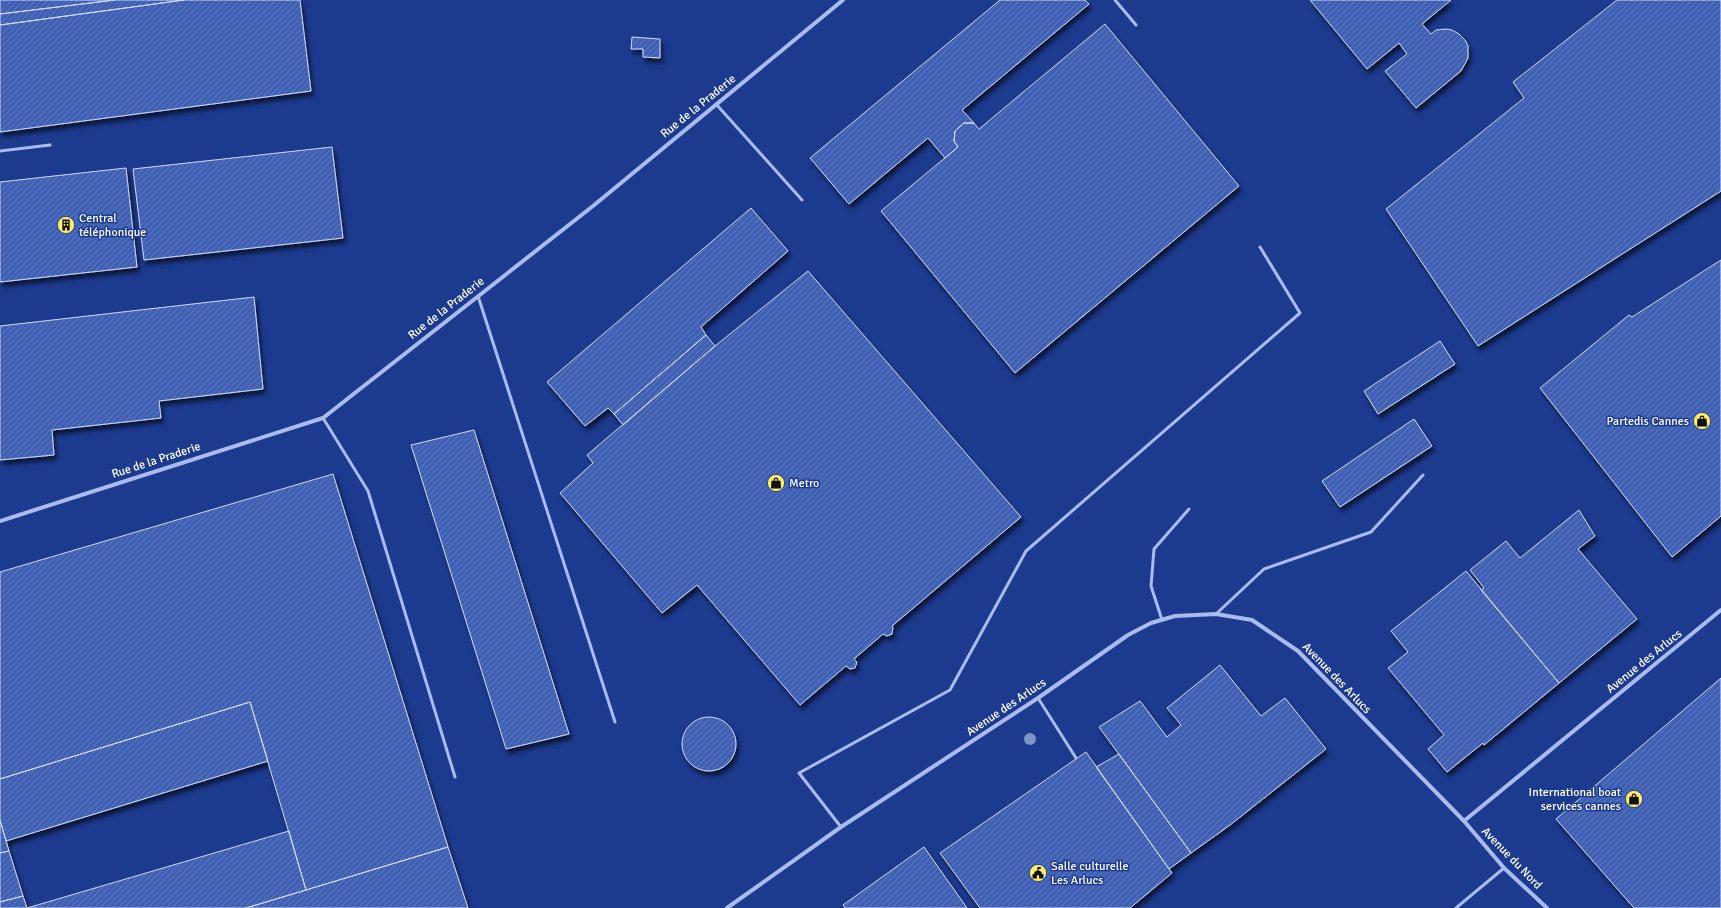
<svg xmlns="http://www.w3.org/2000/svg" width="1721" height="908" viewBox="0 0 1721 908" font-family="Signika,sans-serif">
  <defs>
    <pattern id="building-hatch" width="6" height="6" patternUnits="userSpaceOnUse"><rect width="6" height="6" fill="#4160b4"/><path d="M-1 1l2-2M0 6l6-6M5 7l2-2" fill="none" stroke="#5e78bf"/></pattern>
    <filter id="shadow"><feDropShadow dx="2.5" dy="4.5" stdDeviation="2" flood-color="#0009"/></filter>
  </defs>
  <rect width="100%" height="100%" fill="#1c3a8e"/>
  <!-- building -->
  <path fill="url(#building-hatch)" stroke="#d0dbfa" filter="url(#shadow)" d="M0,0H115L0,14Z
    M115,0H184L0,25V14Z
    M184,0H300L311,91L0,132V25Z
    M1000,0H1085L1089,4L962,110L974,123H964L955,131L954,141L958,147L945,158L928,138L849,204L810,158Z
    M1310,0H1451L1422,24L1431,34L1436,30L1446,29L1452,30L1459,34L1465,40L1468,46V58L1461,71L1416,108L1385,71L1407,54L1399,43L1367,69Z
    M1617,0H1721V191L1478,346L1386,209L1524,98L1513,82Z
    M1105,24L1239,186L1015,373L881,211L958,147L954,141L955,131L964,123H974L979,129Z
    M632,37L660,39V58L643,57V49H631Z
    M332,147L343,238L144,260L133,169Z
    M126,168L137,267L0,282V182Z
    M751,208L788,251L701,327L706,335L614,414L608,408L585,426L547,382Z
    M1721,260V516L1672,557L1540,388L1629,315L1632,317Z
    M808,271L1021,517L892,626L893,627L892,634L887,636L883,634L854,659L857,662L855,668L850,669L846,666L800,705L697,585L662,613L560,493L593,463L587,455L715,346Z
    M254,297L263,389L159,401L161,418L52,430L54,455L0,460V326Z
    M706,335L715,346L623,425L614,414Z
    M1440,341L1455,364L1378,414L1364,391Z
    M1414,419L1432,446L1340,507L1322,481Z
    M474,430L569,734L506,749L411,445Z
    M333,474L448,847L306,890L250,702L0,779V572Z
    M1579,510L1595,536L1578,549L1637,619L1559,683L1481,590L1484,588L1470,570L1506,541L1520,558Z
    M1466,571L1559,683L1484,745L1483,743L1447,772L1428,749L1444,735L1388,668L1408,652L1391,631Z
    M1220,665L1261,716L1285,698L1326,749L1230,825L1191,853L1099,727L1140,701L1167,737L1181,725L1167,708Z
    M1721,678V908H1634L1556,819Z
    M250,702L268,761L6,841L0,820V779Z
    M682 744a27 27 0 1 1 54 0a27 27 0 1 1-54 0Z
    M1086,752L1172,873L1130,908H980L940,853Z
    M1119,754L1191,853L1169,869L1096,767Z
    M0,820L9,851L0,853Z
    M289,831L306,890L246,908H27Z
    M448,847L468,908H246L306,890Z
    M924,847L967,908H845L843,905Z
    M9,851L23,896L0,902V853Z
    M23,896L27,908H0V902Z"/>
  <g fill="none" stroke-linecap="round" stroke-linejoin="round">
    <!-- service -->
    <path stroke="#aabced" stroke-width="3" d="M1115,0L1136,25
      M716,104L802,200
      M0,151L50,145
      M478,296L615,722
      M323,418L368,491L455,777
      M1216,614L1264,569L1371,532L1423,475
      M1162,620L1151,586L1154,549L1189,509
      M1038,698L1076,758
      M841,827L799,773L950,690L1026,551L1300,313L1260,247
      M1456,908L1504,868"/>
    <!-- minor -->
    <path stroke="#aabced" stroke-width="4" d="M0,521L323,418L593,206L843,0
      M1464,821L1504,868L1547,908
      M727,908L841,827L1038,698L1128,635L1151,623L1175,616L1216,614L1252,620L1298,651L1464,821L1721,610"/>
  </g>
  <!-- trees -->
  <circle fill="#7f93c9" cx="1030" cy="739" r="6"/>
  <!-- icons -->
  <defs>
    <symbol id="building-disc" viewBox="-11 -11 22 22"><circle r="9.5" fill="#fded68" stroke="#1c3a8e"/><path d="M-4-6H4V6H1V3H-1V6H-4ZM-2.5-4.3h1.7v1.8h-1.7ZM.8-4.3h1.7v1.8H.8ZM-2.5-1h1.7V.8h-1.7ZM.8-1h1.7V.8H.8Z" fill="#111"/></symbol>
    <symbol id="shop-disc" viewBox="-11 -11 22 22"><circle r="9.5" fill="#fded68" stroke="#1c3a8e"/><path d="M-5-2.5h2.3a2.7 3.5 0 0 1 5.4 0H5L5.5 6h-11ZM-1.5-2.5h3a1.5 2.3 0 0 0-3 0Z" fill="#111"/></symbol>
    <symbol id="civic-disc" viewBox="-11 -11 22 22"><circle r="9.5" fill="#fded68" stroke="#1c3a8e"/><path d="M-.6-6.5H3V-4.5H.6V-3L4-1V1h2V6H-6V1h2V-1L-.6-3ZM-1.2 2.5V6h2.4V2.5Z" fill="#111"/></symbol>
  </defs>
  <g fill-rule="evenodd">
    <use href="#building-disc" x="56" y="215" width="20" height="20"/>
    <use href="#shop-disc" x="1692" y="411" width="20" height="20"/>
    <use href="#shop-disc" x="766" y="473" width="20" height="20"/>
    <use href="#shop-disc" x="1624" y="789" width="20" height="20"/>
    <use href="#civic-disc" x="1028" y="863" width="20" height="20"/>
  </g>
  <g text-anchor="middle" stroke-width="3" stroke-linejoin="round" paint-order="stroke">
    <!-- street labels -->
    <g font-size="12" fill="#fff" stroke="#1c3a8e">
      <text transform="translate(698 106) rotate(-39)" y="4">Rue de la Praderie</text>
      <text transform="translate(446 308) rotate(-38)" y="4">Rue de la Praderie</text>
      <text transform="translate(156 460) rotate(-18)" y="4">Rue de la Praderie</text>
      <text transform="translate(1644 661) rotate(-39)" y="4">Avenue des Arlucs</text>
      <text transform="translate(1337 678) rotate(46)" y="4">Avenue des Arlucs</text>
      <text transform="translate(1006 707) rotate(-34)" y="4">Avenue des Arlucs</text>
      <text transform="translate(1512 858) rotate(46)" y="4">Avenue du Nord</text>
    </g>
    <!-- poi labels -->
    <g font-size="12" fill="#fff" stroke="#1c3a8e" text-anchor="start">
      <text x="79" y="222">Central<tspan x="79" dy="14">téléphonique</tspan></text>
      <text x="1689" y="425" text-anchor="end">Partedis Cannes</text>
      <text x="789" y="487">Metro</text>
      <text x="1621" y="796" text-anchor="end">International boat<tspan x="1621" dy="14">services cannes</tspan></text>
      <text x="1051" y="870">Salle culturelle<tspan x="1051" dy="14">Les Arlucs</tspan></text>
    </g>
  </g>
</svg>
